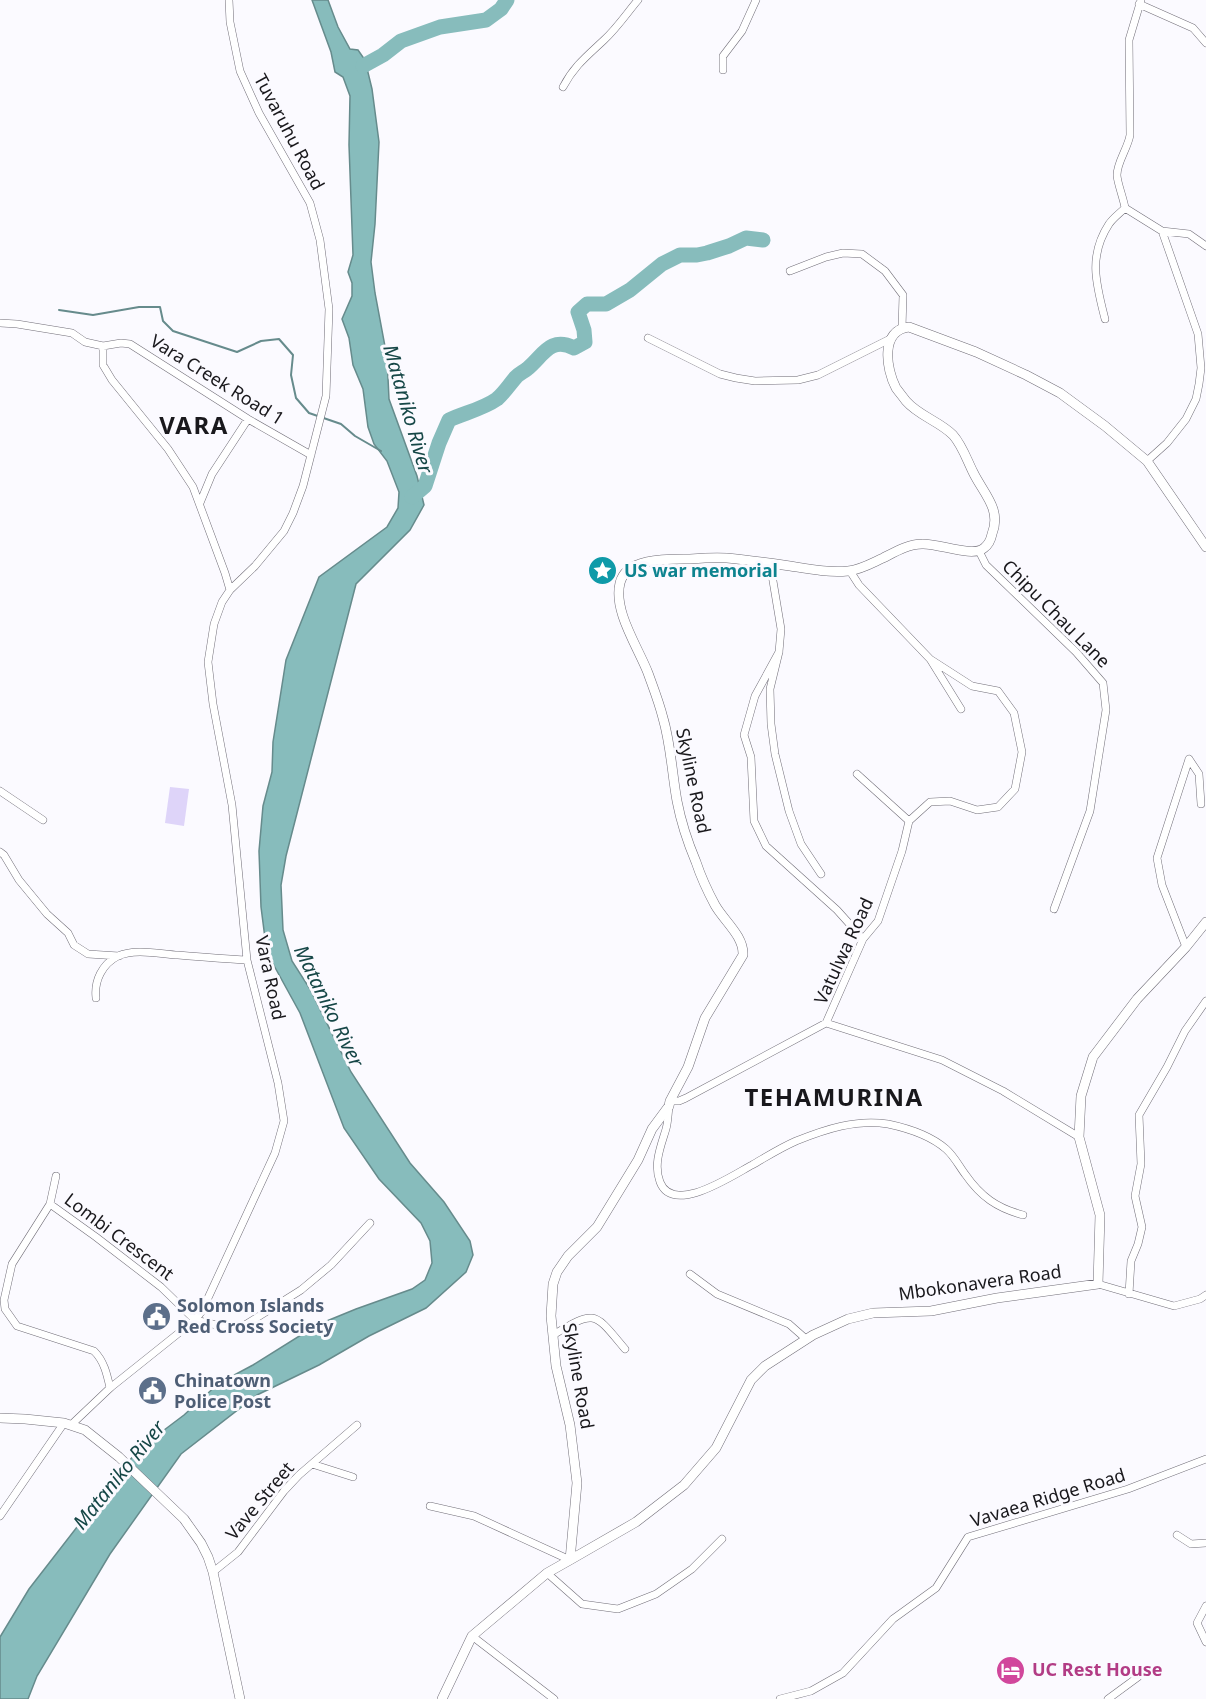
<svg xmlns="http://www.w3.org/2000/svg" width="1206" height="1699" viewBox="0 0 1206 1699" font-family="'Noto Sans',sans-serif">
  <rect width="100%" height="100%" fill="#fbfaff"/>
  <!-- green -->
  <path fill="#ded4f9" d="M170,787L189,789L184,826L165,823Z"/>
  <!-- water -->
  <path fill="#87bcbc" stroke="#668b8c" stroke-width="1.5" d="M312,0H328L338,27L350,49L358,50L365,60L372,89L379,142L375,224L371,262L375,293L387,357L389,399L417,476L424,505L410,530L356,584L286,856L281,885L283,930L292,961L310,989L351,1072L410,1163L444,1202L470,1241L473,1255L466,1272L426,1308L369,1336L319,1365L257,1395L181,1454L110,1554L37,1676L28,1699H0V1637L29,1589L115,1478L139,1449L184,1415L219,1383L253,1365L317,1325L356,1309L412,1289L425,1280L432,1263L430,1241L421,1223L379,1179L344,1128L300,1013L272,962L266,946L261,907L259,851L263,806L272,772L273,742L286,660L319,577L387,527L398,508L399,492L387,461L374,444L368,427L363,389L353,365L349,338L342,319L352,296V283L348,272L353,255L349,145L350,96L343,77L335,72L331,52Z"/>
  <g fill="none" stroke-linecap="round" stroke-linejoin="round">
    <!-- stream -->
    <path stroke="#668b8c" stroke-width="2" d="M59,310L93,315L139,307H160L163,321L173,331L237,352L261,341L279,339L293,355L291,375L296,398L309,413L341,424L355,436L381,451"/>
    <!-- river -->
    <path stroke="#87bcbc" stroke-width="15" d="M363,66L383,55L401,41L440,27L486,20L501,9L507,0
      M412,497L425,486L439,443L449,420C464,413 483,409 497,399C505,392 509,385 516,377C519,374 523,372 527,369C543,356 550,336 574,348L585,342L584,330L578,312L587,304H606L630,290L662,264L680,255H697L707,253L729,246L746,238L763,240"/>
    <defs>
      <path id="minor" d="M1141,0L1129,40L1130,135C1128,148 1117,162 1117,175C1117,182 1124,200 1125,208L1162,231L1189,234L1206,246
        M1139,4L1193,28L1206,43
        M723,70V56L742,31L756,0
        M563,87C574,66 587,56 604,40C617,28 627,13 638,0
        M790,271L826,257L843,253L862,254L885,271L903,295L902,328
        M1105,319C1096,284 1088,256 1109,224C1113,218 1120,213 1125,208
        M0,323L17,324L72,333L85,342L103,346L121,343L130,344L248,419L311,455
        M648,338L720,374L736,378L755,381L798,380L818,375L890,339
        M103,346V365L112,380L168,449L193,487L225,573L230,590
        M1147,461L1167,443L1186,419L1196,399L1199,384L1201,368L1198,334L1162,231
        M200,503L212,474L248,419
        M979,551L986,565L1076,652L1103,683L1106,710L1090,811L1054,909
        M770,563L781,629L779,652L770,689L771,724L775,754L789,811L801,844L821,874
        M850,571L859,585L930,659L961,709
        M779,652L755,696L744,735L751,757L754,821L766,846L837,910L863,939
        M1189,759L1199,774L1201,804
        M0,791L43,820
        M909,821L930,802L950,801L977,810L998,807L1015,789L1022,752L1014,713L998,691L972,686L930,659
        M0,852L4,855L19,880L47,914L68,933L74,945L88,954L119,956
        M1186,947L1162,885L1157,858L1189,759
        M96,998C94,981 102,964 118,956C135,948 160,954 178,955C201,957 224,959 247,960
        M826,1023L863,939L878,921L902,851L909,821L857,774
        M670,1101H679L686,1098L826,1023L942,1060L1003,1091L1079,1137
        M669,1107C668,1114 668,1122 666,1129C661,1146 653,1164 660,1182C673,1216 733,1175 752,1165C766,1157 780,1148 796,1141C826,1129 856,1119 888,1124C907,1128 931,1136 946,1149C954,1156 959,1166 965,1174C981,1197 997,1208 1023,1215
        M56,1176L50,1204L12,1264L4,1300L5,1309L17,1326L94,1351C104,1361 107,1374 110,1388
        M50,1204L96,1237L161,1287L195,1320L225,1327L245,1325L301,1290L331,1265L370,1223
        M690,1274L717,1294L789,1324L806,1339
        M1098,1284L1174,1306L1200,1299L1206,1295
        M1129,1294L1131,1261L1138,1244L1142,1227L1135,1196L1141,1164L1139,1115L1167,1067L1185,1031L1206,1001
        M553,1335C596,1309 594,1312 625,1349
        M71,1425L110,1388L195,1320L202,1311L275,1153L284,1121L278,1083L247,960L232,805L213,704L208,662L214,624L222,602L230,590L255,566L284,531L293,513L303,486L326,396L329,309L320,240L310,203L259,113L240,71L230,22L229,0
        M312,1464L353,1477
        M430,1506L474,1516L570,1560
        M0,1516L64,1423
        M1177,1535L1191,1544L1206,1543
        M213,1572L238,1552L284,1491L299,1475L357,1425
        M547,1573L582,1604L618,1609L656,1594L692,1569L722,1539
        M1206,1606L1197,1623L1206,1642
        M472,1636L554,1699
        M780,1699L811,1691L843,1673L893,1619L936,1588L968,1537L1128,1489L1206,1459
        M1108,1699L1138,1677"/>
      <path id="tertiary" d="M0,1418L25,1419L64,1423L85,1430L119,1457L184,1519L201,1543L208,1557L213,1572L240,1699
        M570,1560L636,1522L684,1485L716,1448L751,1380L765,1366L813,1335L848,1319L873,1313L931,1311L997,1298L1098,1284L1100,1215L1079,1137L1081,1096L1093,1057L1137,999L1186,947L1206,922
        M442,1699L472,1636L547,1573L570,1560L577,1483L570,1425L556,1366L551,1316L553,1284L557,1272L568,1256L597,1227L638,1160L652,1129L669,1106L670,1101L688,1067L705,1018L743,955C744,936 724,921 715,905C708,892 701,877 696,862C688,843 681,822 677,801C672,774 671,745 663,718C659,702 653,687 648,673C638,647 613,611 620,583C626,557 669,559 690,559C702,558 715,557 727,558C748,560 769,563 790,566C809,569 829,573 848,571C860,570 872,563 883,558C895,552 908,544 922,544C938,543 973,558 984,548C988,545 991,539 992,534C1002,509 983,493 973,472C967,460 962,445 953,435C939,421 919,416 906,401C903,397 899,392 896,388C886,369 880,330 909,327L976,352L1026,375L1060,393L1105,426L1147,461L1206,547"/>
    </defs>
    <!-- minor casing -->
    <use href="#minor" stroke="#716e78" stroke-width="8"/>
    <!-- tertiary casing -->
    <use href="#tertiary" stroke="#716e78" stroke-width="10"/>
    <!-- minor -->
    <use href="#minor" stroke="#fff" stroke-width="7"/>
    <!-- tertiary -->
    <use href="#tertiary" stroke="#fff" stroke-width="9"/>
  </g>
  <!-- icons -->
  <defs>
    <symbol id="sight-disc" viewBox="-11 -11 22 22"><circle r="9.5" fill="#0f9aa8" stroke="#fbfaff"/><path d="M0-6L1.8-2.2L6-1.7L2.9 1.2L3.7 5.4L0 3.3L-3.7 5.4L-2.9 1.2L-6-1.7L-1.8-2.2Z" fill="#fff"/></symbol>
    <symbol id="civic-disc" viewBox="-11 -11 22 22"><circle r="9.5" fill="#5c6f8a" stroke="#fbfaff"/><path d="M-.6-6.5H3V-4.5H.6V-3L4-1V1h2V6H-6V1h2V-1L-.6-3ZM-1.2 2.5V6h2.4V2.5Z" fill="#fff"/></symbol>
    <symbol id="hotel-disc" viewBox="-11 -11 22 22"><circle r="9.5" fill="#d1479c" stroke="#fbfaff"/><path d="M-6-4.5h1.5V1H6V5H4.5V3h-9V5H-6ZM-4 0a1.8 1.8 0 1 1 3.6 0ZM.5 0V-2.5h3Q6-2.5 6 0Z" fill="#fff"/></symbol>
  </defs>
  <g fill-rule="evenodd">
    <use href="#sight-disc" x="586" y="554" width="33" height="33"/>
    <use href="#civic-disc" x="140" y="1300" width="33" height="33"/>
    <use href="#civic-disc" x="136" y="1374" width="33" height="33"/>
    <use href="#hotel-disc" x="994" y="1654" width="33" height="33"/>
  </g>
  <g text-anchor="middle" stroke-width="6" stroke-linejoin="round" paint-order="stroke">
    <!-- street labels -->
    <g font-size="18" fill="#19181c" stroke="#fbfaff">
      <text transform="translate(289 132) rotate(62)" y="6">Tuvaruhu Road</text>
      <text transform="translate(217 380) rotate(32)" y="6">Vara Creek Road 1</text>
      <text transform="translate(1056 614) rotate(45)" y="6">Chipu Chau Lane</text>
      <text transform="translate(693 781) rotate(78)" y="6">Skyline Road</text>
      <text transform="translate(844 951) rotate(-65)" y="6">Vatulwa Road</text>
      <text transform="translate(270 978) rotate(78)" y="6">Vara Road</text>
      <text transform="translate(119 1237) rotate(37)" y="6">Lombi Crescent</text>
      <text transform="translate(980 1283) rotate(-8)" y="6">Mbokonavera Road</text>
      <text transform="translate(578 1376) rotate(80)" y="6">Skyline Road</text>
      <text transform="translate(1048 1498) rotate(-17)" y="6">Vavaea Ridge Road</text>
      <text transform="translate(260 1501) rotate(-50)" y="6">Vave Street</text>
    </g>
    <!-- culture labels -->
    <g font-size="18" font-weight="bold" fill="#0d838f" stroke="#fbfaff" text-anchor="start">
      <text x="624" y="577">US war memorial</text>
    </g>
    <!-- service labels -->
    <g font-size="18" font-weight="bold" fill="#4e5e75" stroke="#fbfaff" text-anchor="start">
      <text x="177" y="1312">Solomon Islands<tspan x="177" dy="21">Red Cross Society</tspan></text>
      <text x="174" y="1387">Chinatown<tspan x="174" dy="21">Police Post</tspan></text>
    </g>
    <!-- hotel labels -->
    <g font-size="18" font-weight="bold" fill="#b23c85" stroke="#fbfaff" text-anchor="start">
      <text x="1032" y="1676">UC Rest House</text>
    </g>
    <!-- water labels -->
    <g font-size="20" font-style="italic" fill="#164747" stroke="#fbfaff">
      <text transform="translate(408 409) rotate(74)" y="7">Mataniko River</text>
      <text transform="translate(329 1006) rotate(64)" y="7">Mataniko River</text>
      <text transform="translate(119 1475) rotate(-51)" y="7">Mataniko River</text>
    </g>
    <!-- district labels -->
    <g font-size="24" font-weight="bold" letter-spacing="1.5" fill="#19181c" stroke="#fbfaff">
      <text x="194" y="434">VARA</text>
      <text x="834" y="1106">TEHAMURINA</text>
    </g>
  </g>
</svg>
